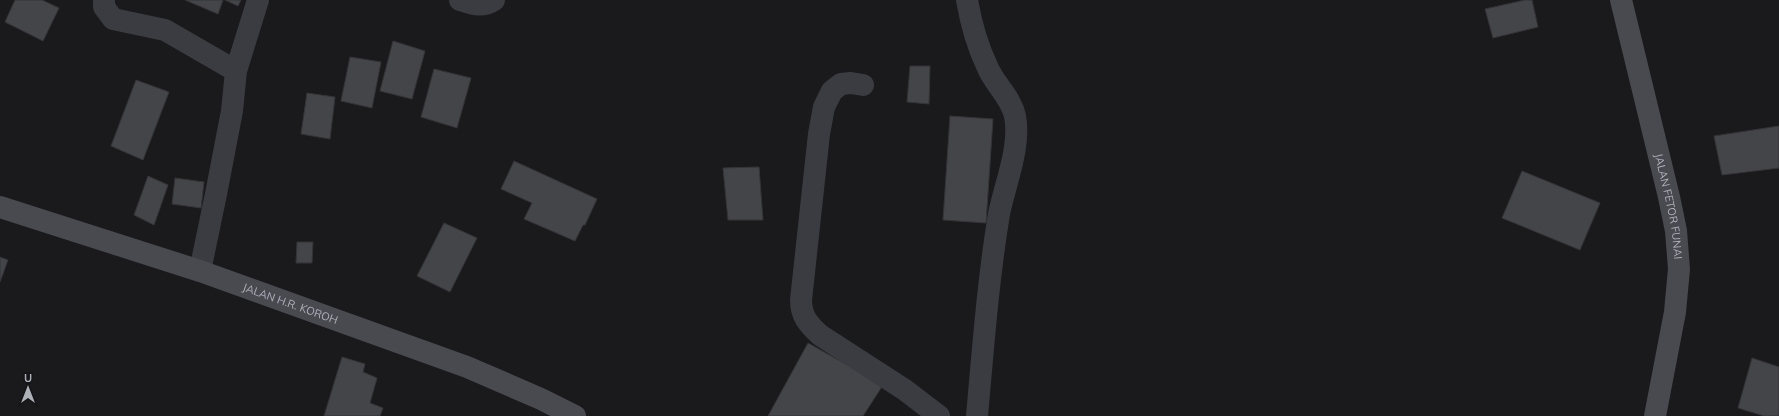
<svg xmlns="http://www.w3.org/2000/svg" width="1779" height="416" viewBox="0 0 1779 416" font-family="Mulish,sans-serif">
  <rect width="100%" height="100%" fill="#1a1a1c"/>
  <!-- building -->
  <path fill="#444549" stroke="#353438" d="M15,0H42L59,8L43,41L5,22Z
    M185,0H223L218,14Z
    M225,0H241L238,6Z
    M1525,0H1532L1538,27L1493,38L1485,9Z
    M393,41L425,51L412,99L380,91Z
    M350,57L381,62L372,108L341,101Z
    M910,66H930L929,104L907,102Z
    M434,69L471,78L457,128L421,117Z
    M136,80L169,92L143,160L111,146Z
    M307,93L335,97L330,139L301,134Z
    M950,116L993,119L986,223L943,220Z
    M1779,126V168L1722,175L1714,136Z
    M514,161L597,199L585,225H583L575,241L524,219L532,203L501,189Z
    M759,167L763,220H728L723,168Z
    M1522,171L1600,203L1580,250L1502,218Z
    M148,176L168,185L154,225L134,215Z
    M175,178L204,182L201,208L172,204Z
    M444,223L477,238L450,292L417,276Z
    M297,242H313L312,263H296Z
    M0,257L8,260L0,282Z
    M808,343L883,385L863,416H768Z
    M342,357L365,364L363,372L377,378L370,403L383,408L380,416H324Z
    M1752,358L1779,367V416H1764L1738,408Z"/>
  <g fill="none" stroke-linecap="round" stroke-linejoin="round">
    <!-- street -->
    <path stroke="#3b3c41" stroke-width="22" d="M104,0V7L113,19L165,30L236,71
      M460,0C473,4 482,8 494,0
      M967,0C971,23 977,45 987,66C994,84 1011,97 1015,116C1021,147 1005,184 999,214C988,281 983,349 977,416
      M863,85L851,83L841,84L832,91L824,107L819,134L801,300C801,316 808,324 820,335L905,390L939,416
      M200,271L216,194L232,111L236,71L258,0"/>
    <!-- secondary -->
    <g stroke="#494a50" stroke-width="22">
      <path id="s1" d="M1621,0L1669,197L1676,231L1679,269L1675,312L1655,416"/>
      <path id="s2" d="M0,207L200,271L467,367L541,399L575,416"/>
    </g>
  </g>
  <g text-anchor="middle" stroke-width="4" stroke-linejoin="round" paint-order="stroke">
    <!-- street labels -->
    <g font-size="11" fill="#aeb0ba" stroke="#151517">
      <text dy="4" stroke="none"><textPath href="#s1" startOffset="212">JALAN FETOR FUNAI</textPath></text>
      <text dy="4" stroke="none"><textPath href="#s2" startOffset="306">JALAN H.R. KOROH</textPath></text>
    </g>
  </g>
  <!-- north arrow -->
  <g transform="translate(28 388)" stroke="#151517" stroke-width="3" paint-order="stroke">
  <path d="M0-3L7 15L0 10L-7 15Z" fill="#aeb0ba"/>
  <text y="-6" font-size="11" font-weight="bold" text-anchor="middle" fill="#aeb0ba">U</text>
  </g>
</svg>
